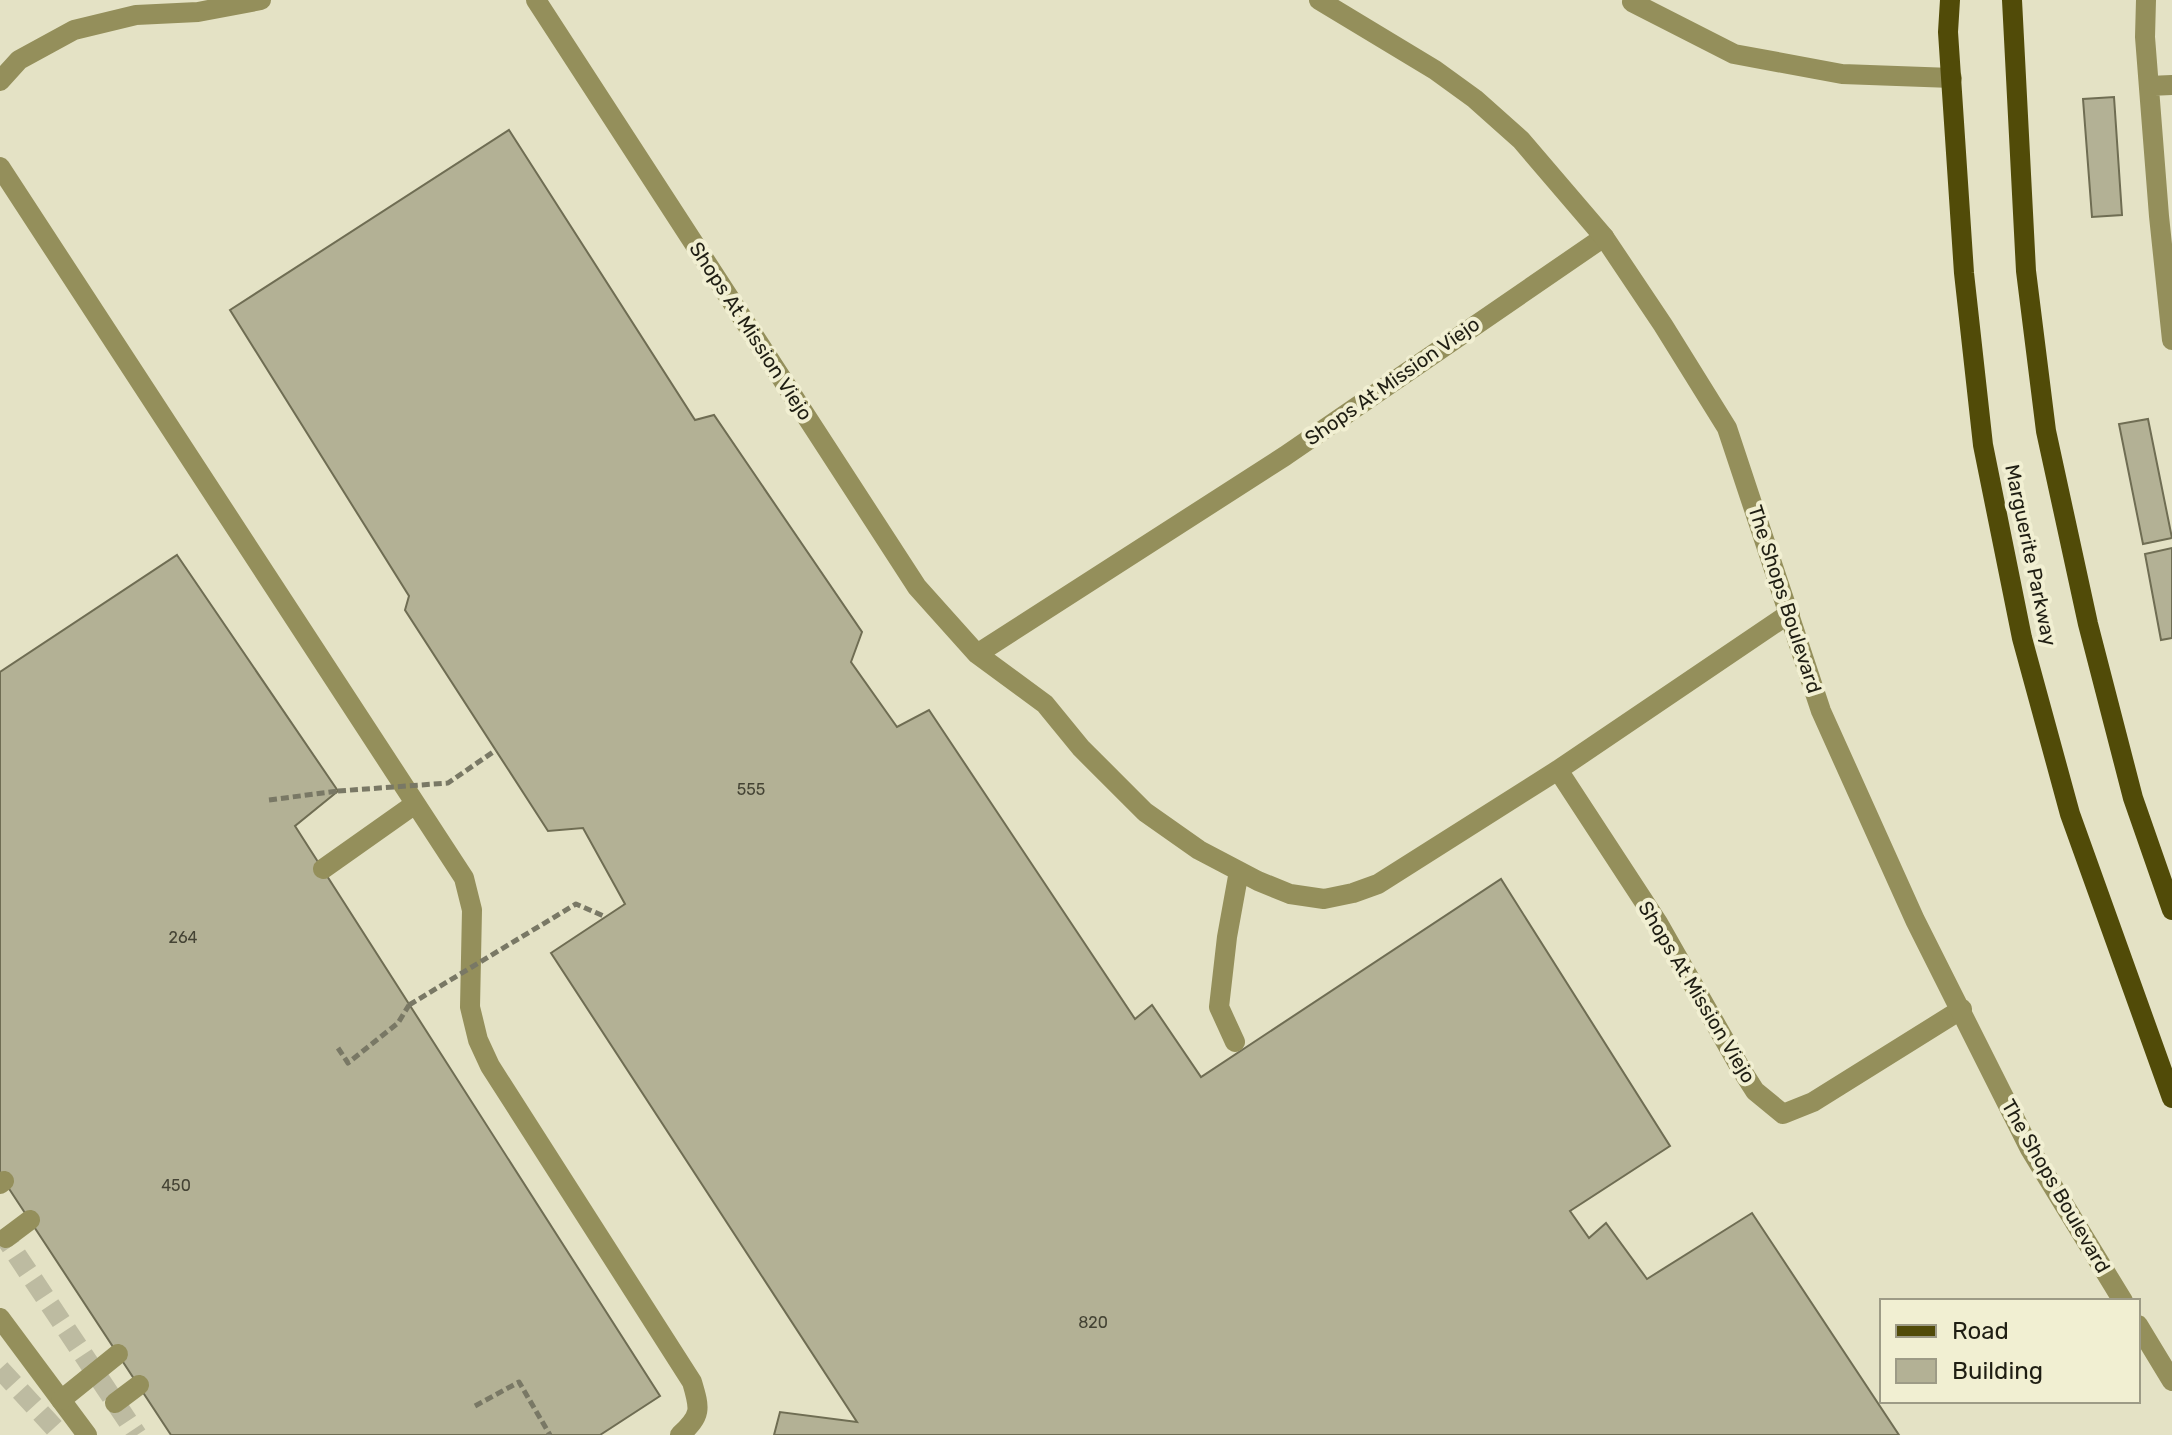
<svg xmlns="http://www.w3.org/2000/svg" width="2172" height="1435" viewBox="0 0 2172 1435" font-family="Rubik,sans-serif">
  <rect width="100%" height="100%" fill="#e4e2c5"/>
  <!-- building -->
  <path fill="#b3b195" stroke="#6f6d53" stroke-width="2" d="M2114,97L2122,215L2092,217L2083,99Z
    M509,130L695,420L714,415L862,632L851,662L897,727L929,710L1135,1019L1152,1005L1201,1077L1501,879L1670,1146L1570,1211L1589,1238L1606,1223L1647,1279L1752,1213L1899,1435H774L780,1412L857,1422L551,953L625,904L583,828L548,831L405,610L409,596L230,310Z
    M2148,419L2172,538L2143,544L2119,424Z
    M2172,548V638L2161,640L2145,554Z
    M177,555L338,791L295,826L660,1396L600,1435H171L0,1175V672Z"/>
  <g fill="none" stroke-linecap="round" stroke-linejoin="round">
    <!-- tertiary-tunnel -->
    <path stroke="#bdbba1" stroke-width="20" stroke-dasharray="20 10" stroke-linecap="butt" d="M0,1230L137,1435
      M0,1369L61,1435"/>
    <!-- path -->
    <path stroke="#797865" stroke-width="5" stroke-dasharray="8 4" stroke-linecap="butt" d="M269,800L338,791
      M338,1048L348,1063L398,1023L409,1005
      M475,1406L519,1382L550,1435"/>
    <!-- service -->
    <path stroke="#948f5b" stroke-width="20" d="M536,0L917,587L977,654L1045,704L1081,748L1145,812L1199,850L1258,881L1290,894L1324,899L1353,893L1378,884L1558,770L1790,613
      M1632,2L1734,54L1842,74L1952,78
      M0,167L464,878L472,910L470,1007L478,1040L490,1066L692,1382C700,1409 702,1415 680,1435
      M977,654L1285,456L1604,237
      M1558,770L1658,923L1741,1069L1755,1091L1783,1114L1813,1102L1962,1009
      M323,869L415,804
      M1235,1042L1219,1007L1227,937L1239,871
      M0,1184L4,1181
      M6,1238L30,1220
      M115,1403L139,1385"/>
    <!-- minor -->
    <path stroke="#948f5b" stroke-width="20" d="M2146,0L2145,37L2159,216L2172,340
      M2149,86L2172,85"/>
    <!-- tertiary -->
    <path stroke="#948f5b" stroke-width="20" d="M1319,0L1435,70L1475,99L1521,140L1604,237L1663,325L1727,428L1821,711L1915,920L2030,1149L2123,1301
      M0,81L19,60L74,30L136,15L198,12L261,0
      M0,1318L87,1435
      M2138,1325L2172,1381"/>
    <!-- primary -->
    <path stroke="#514b08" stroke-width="20" d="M1950,0L1948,32L1964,273L1983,445L2022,638L2070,814L2172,1098
      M2012,0L2026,271L2046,431L2088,624L2133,798L2172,910"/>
    <!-- path-bridge -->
    <path stroke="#797865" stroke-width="5" stroke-dasharray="8 4" stroke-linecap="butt" d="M338,791L448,783L496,750
      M409,1005L576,904L606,917"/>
    <!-- service-bridge -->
    <path stroke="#948f5b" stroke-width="20" d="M61,1400L118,1354"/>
  </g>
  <g text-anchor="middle" stroke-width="8" stroke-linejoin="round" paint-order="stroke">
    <!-- number labels -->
    <g font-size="16" fill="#444334">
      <text x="751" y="795">555</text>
      <text x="183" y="943">264</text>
      <text x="176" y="1191">450</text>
      <text x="1093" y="1328">820</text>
    </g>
    <!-- street labels -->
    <g font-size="20" fill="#1f1e13" stroke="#f1efd2">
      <text transform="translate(751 331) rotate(57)" y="7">Shops At Mission Viejo</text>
      <text transform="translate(1392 381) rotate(-35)" y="7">Shops At Mission Viejo</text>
      <text transform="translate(2031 555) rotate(78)" y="7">Marguerite Parkway</text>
      <text transform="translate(1785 599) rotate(72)" y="7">The Shops Boulevard</text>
      <text transform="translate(1697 992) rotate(59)" y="7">Shops At Mission Viejo</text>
      <text transform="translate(2056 1186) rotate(60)" y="7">The Shops Boulevard</text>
    </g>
  </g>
  <!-- legend -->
  <rect x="1880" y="1299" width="260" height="104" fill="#f1efd2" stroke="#9d9b86" stroke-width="2"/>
  <rect x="1896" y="1325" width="40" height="12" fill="#514b08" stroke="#9d9b86" stroke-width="2"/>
  <text x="1952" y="1339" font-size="24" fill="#1f1e13">Road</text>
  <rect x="1896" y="1359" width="40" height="24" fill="#b3b195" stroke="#9d9b86" stroke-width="2"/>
  <text x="1952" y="1379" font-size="24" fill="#1f1e13">Building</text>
</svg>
